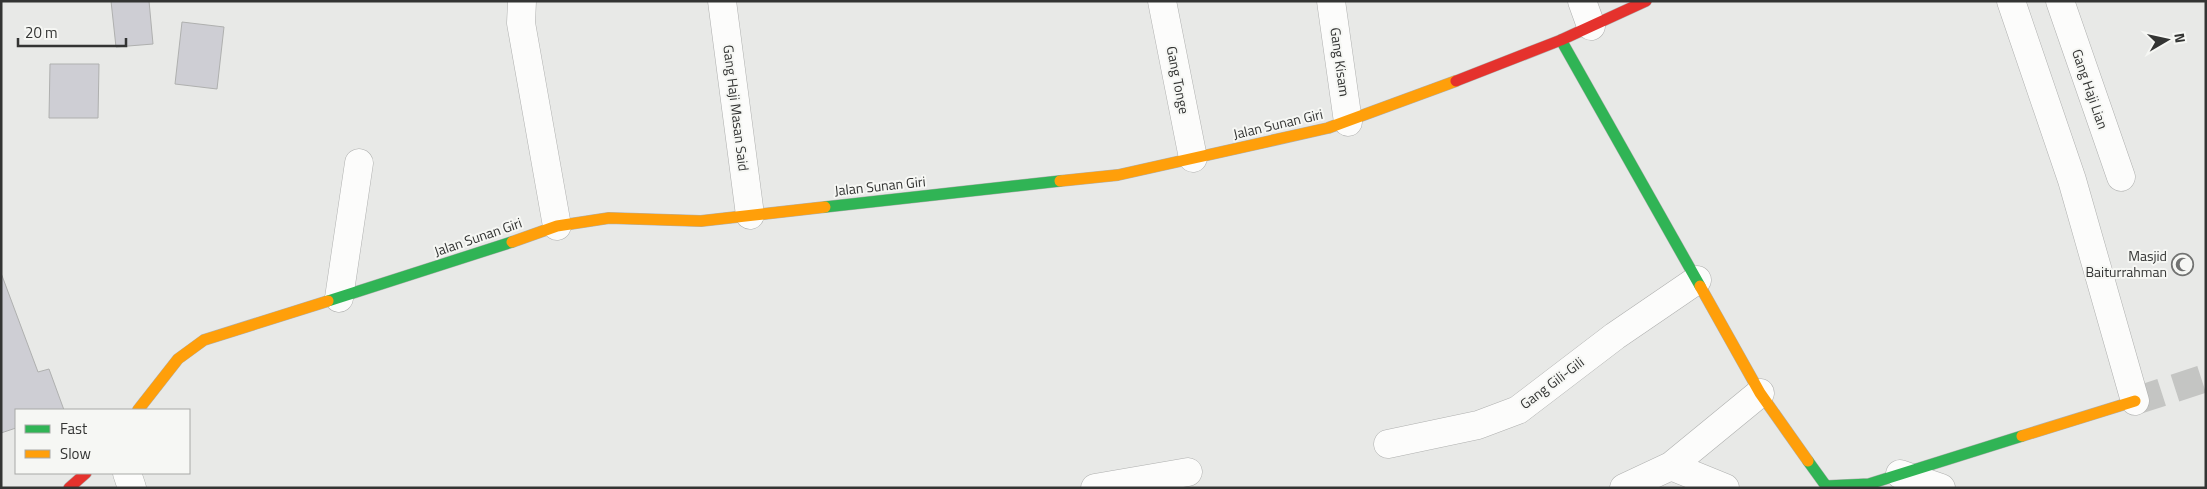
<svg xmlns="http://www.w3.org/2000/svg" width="2207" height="489" viewBox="0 0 2207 489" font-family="'Titillium Web',sans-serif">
  <rect width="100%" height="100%" fill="#e8e9e7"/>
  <!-- building -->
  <path fill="#ceced4" stroke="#afb0af" d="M111,1H149L153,44L116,47Z
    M182,22L224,27L217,89L175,84Z
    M50,64H99L98,118H49Z
    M1,273L38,372L49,369L64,410H16V428L1,433Z"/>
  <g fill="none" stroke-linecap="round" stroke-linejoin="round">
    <!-- secondary-tunnel -->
    <path stroke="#c4c5c3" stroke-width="28" stroke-dasharray="28 14" stroke-linecap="butt" d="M2135,401L2206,378"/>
    <defs>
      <path id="street" d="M522,1L521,23L557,226
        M722,1L750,215
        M1162,1L1193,158
        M1331,1L1348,122
        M1582,1L1591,26
        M2011,1L2072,180L2135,401
        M2060,1L2121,177
        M339,298L359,163
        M1388,444L1478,425L1518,410L1615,336L1697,280
        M1671,466L1725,488
        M127,473L132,488
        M1900,474L1941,488
        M1095,488L1188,472
        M1624,488L1671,466L1760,393"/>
      <path id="fast" d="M1561,40L1700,286
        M825,207L1060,181
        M328,301L512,242
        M1808,461L1826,486L1869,484L2022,436"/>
      <path id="slow" d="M1060,181L1118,175L1328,128L1456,81
        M512,242L557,226L609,218L701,221L825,207
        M1700,286L1760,393L1808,461
        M138,410L178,359L204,340L328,301
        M2022,436L2135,401"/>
      <path id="jam" d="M1456,81L1561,40L1646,1
        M69,488L86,473"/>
    </defs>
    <!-- street casing -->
    <use href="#street" stroke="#afb0af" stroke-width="29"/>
    <!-- fast casing -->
    <use href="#fast" stroke="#afb0af" stroke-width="12"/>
    <!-- slow casing -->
    <use href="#slow" stroke="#afb0af" stroke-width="12"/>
    <!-- jam casing -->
    <use href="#jam" stroke="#afb0af" stroke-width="12"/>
    <!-- street -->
    <use href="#street" stroke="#fcfcfb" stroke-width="28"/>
    <!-- fast -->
    <use href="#fast" stroke="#30b455" stroke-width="11"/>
    <!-- slow -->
    <use href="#slow" stroke="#ff9f0a" stroke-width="11"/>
    <!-- jam -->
    <use href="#jam" stroke="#e5322d" stroke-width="11"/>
  </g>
  <!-- icons -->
  <defs>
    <symbol id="mosque-ring" viewBox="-11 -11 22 22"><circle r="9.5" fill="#f6f7f4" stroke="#727372" stroke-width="1.5"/><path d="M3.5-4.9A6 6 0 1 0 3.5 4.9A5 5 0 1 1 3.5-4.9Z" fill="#727372"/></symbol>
  </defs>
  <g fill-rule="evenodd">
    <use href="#mosque-ring" x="2170" y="252" width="25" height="25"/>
  </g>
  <g text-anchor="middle" stroke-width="4" stroke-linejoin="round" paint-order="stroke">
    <!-- street labels -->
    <g font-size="14" fill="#333433" stroke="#f6f7f4">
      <text transform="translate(1340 62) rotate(82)" y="5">Gang Kisam</text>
      <text transform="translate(1178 80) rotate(79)" y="5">Gang Tonge</text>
      <text transform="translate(2090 89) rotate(71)" y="5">Gang Haji Lian</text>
      <text transform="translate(736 108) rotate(83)" y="5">Gang Haji Masan Said</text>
      <text transform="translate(1278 124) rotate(-13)" y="5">Jalan Sunan Giri</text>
      <text transform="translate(880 186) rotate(-6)" y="5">Jalan Sunan Giri</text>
      <text transform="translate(478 237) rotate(-19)" y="5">Jalan Sunan Giri</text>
      <text transform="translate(1552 383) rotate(-37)" y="5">Gang Gili-Gili</text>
    </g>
    <!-- poi labels -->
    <g font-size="14" fill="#333433" stroke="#f6f7f4" text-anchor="end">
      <text x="2167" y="261">Masjid<tspan x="2167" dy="16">Baiturrahman</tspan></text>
    </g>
  </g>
  <!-- border -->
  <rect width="2207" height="489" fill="none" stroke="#333433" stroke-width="5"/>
  <!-- legend -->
  <rect x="15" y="409" width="175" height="65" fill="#f6f7f4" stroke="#a8a9a7"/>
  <rect x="25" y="425" width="25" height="8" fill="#30b455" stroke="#a8a9a7"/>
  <text x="60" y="434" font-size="15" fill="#333433">Fast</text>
  <rect x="25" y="450" width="25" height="8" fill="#ff9f0a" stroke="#a8a9a7"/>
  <text x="60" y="459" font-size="15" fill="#333433">Slow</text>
  <!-- north arrow -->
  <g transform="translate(2167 40) rotate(81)" stroke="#f6f7f4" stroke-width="4" paint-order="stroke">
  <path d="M0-4L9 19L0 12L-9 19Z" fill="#333433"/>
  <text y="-8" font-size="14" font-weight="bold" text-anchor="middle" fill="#333433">N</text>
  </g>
  <!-- scale -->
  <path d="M18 38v8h108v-8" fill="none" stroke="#333433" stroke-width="2.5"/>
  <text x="25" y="38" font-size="15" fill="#333433" stroke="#f6f7f4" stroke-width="4" paint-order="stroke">20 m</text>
</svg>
